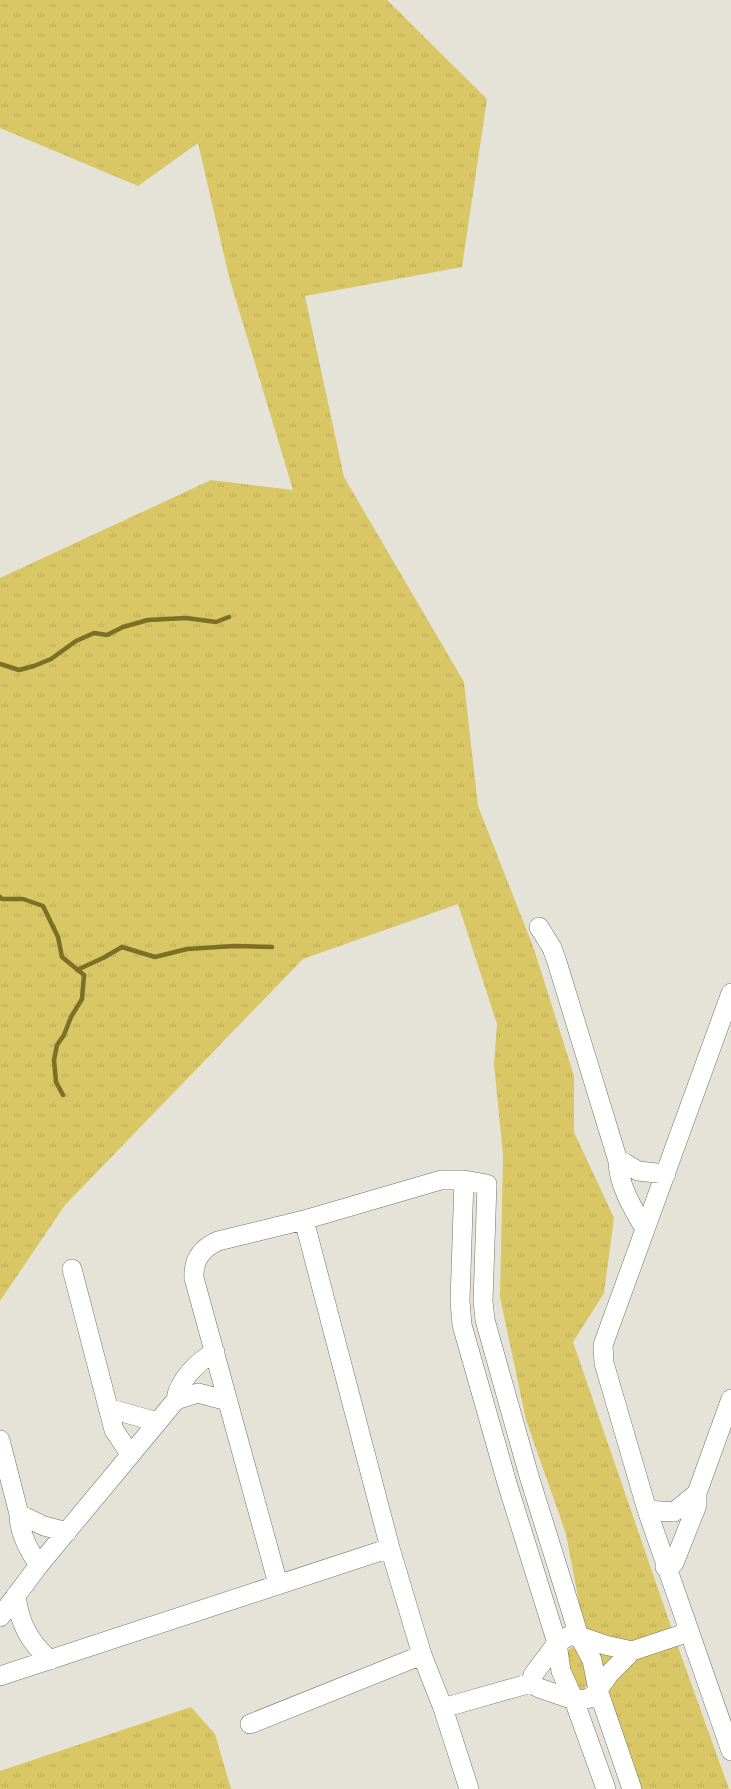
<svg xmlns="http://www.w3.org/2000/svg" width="731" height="1789" viewBox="0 0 731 1789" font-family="Figtree,sans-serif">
  <defs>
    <pattern id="grass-tufts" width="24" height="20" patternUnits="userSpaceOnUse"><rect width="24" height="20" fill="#d9c766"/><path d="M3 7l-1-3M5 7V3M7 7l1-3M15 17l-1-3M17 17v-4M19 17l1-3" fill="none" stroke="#b9aa57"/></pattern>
  </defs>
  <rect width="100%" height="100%" fill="#e5e3d7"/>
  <!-- grass -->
  <path fill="url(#grass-tufts)" d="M0,0H387L487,99L462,267L305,296L344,477L464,682L478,806L534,949L574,1076V1132L614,1218L604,1293L573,1342L677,1644L729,1789H637L584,1629L566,1534L526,1420L500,1297L503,1155L494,1064L497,1024L458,904L303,959L65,1205L0,1301V578L211,480L293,490L229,277L198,143L138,186L0,128Z
    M572,1647L581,1650L590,1684L582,1690L578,1689L564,1653Z
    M191,1707L215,1734L231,1789H0V1771Z"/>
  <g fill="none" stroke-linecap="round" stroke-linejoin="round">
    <!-- stream -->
    <path stroke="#7d6f25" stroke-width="4.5" d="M0,664L19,670L34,666L51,659L76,641L94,633L107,635L123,627L148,620L186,618L216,622L229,617
      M0,897L2,899H23L43,906L58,937L62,957L84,975L82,999L71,1017L64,1035L57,1045L54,1060L56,1082L63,1095
      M77,970L103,958L122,947L155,957L187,949L234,946L272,947"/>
    <defs>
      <path id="minor" d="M539,927L552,948L557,962L618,1161C618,1184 633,1209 645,1229
        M731,993L603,1345L604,1363L647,1510L731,1751
        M618,1161L625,1163L638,1171L666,1174
        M464,1180L460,1301L462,1325L507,1483L557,1643L561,1671L574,1700L606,1789
        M304,1220L390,1548L422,1655L443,1708L469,1789
        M72,1269L114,1430L130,1454
        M176,1400C178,1381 198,1361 215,1352
        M108,1408L157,1422
        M0,1440L19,1514C19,1532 29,1551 39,1565
        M647,1510L674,1512L697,1493
        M19,1514L44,1526L67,1532
        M665,1567L674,1563L697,1505V1493L731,1399
        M278,1584L194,1278C193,1260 202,1248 218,1241L304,1220L441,1180H464L487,1184L483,1301L485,1320L529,1476L579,1636L592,1660L598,1690L632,1789
        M16,1595C19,1622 29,1642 50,1660
        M0,1617L39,1565L176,1400L198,1393L228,1401
        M0,1676L390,1548
        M531,1683L533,1675L557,1643L569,1636H579L605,1645L632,1651
        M443,1708L531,1683L539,1688L574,1700L587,1699L595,1694L610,1673L632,1651L689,1632
        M250,1724L422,1655"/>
    </defs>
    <!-- minor casing -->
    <use href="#minor" stroke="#757369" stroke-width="20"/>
    <!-- minor -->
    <use href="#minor" stroke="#fff" stroke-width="19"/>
  </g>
</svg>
